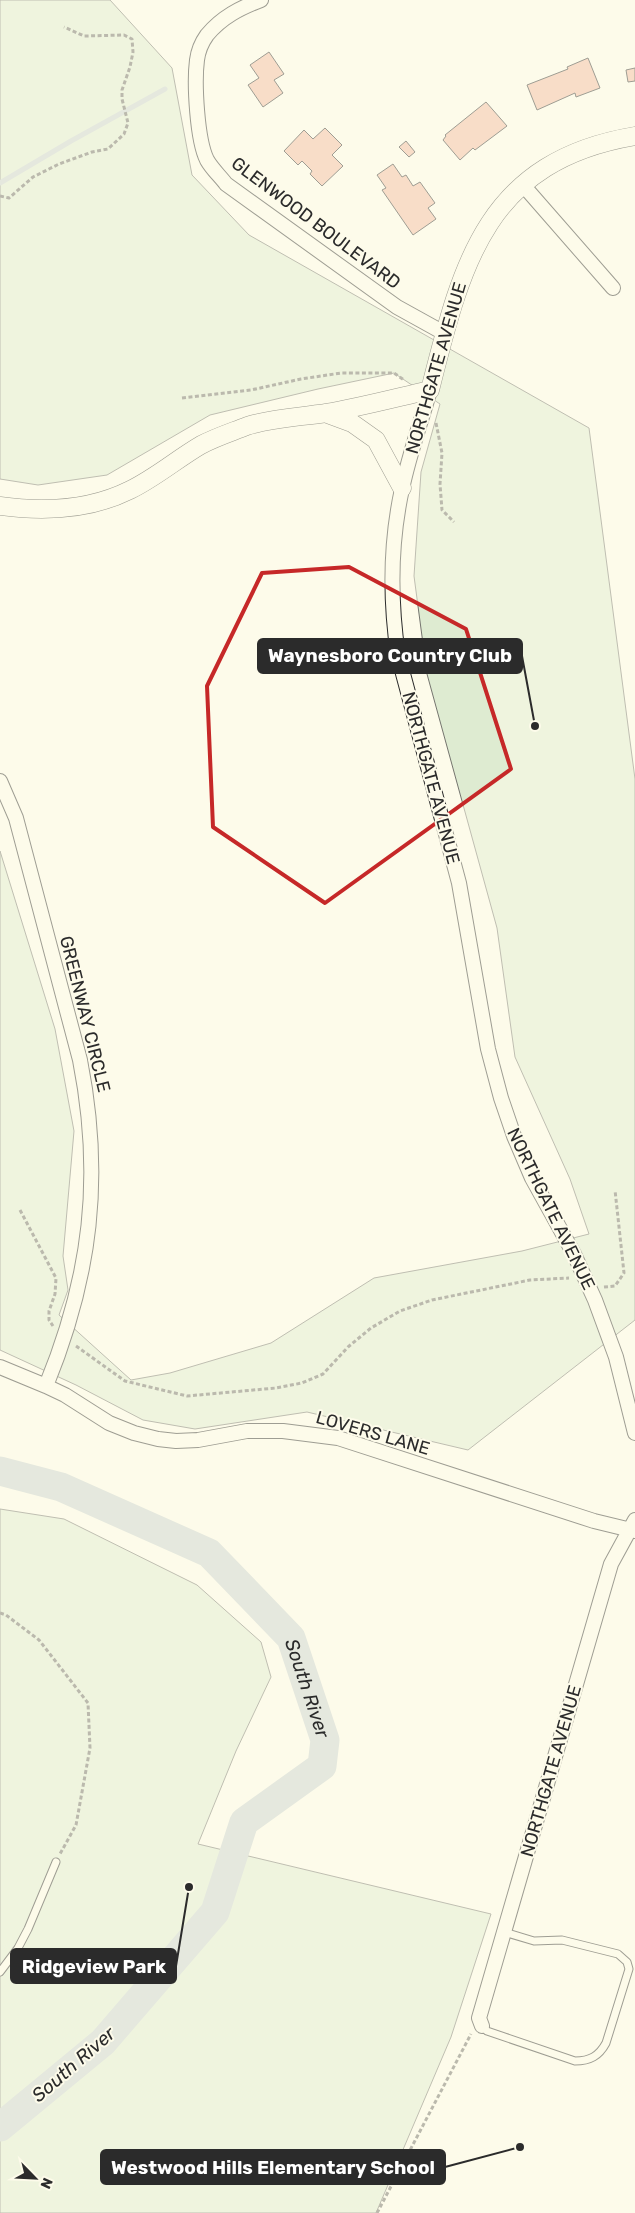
<svg xmlns="http://www.w3.org/2000/svg" width="635" height="2213" viewBox="0 0 635 2213" font-family="Rubik,sans-serif">
  <rect width="100%" height="100%" fill="#fdfbea"/>
  <!-- green -->
  <path fill="#deebd1" stroke="#74746e" d="M0,0H110L172,68L192,175L249,235L589,428L635,779V1320L468,1450L307,1412L195,1429L143,1420L76,1385L0,1350V851L55,1029L74,1131L63,1256L68,1290L59,1315L131,1380L170,1373L271,1343L374,1278L522,1251L589,1234L570,1179L515,1057L497,928L427,674L414,576L421,472L440,404L394,373L318,389L210,415L107,475L38,485L0,479Z
    M0,1509L64,1519L197,1585L261,1642L271,1677L236,1751L198,1844L491,1914L451,2037L376,2213H0Z"/>
  <g fill="none" stroke-linecap="round" stroke-linejoin="round">
    <!-- stream -->
    <path stroke="#c7d0d0" stroke-width="5" d="M0,183L71,141L165,89"/>
    <!-- river -->
    <path stroke="#c7d0d0" stroke-width="29" id="s1" d="M0,1471L61,1487L209,1553L291,1638L325,1740L322,1766L244,1822L215,1912L103,2042L0,2127"/>
  </g>
  <!-- building -->
  <path fill="#f2b8a0" stroke="#2b2b2b" d="M269,52L284,74L274,80L283,93L263,107L248,85L259,78L250,65Z
    M588,58L600,88L576,97L575,93L537,110L527,85L568,69L567,67Z
    M635,68V81L628,82L626,70Z
    M486,102L507,126L475,150L473,148L460,160L443,140L446,136L445,135Z
    M325,128L342,145L332,155L343,166L322,186L310,174L312,171L302,161L298,165L284,151L304,130L313,139Z
    M406,141L415,152L409,157L399,147Z
    M393,164L402,177L406,175L413,186L420,182L435,203L428,208L436,219L413,235L382,190L386,188L377,175Z"/>
  <g fill="none" stroke-linecap="round" stroke-linejoin="round">
    <defs>
      <path id="service" d="M0,1972L18,1948L28,1929L56,1862
        M482,2026L487,2031L575,2061C590,2061 599,2056 606,2043L629,1969L627,1962L618,1954L562,1940L534,1941L504,1932"/>
      <path id="minor" d="M261,0C240,8 222,17 207,35C202,42 198,52 197,60C194,83 197,140 207,160C212,169 220,176 226,184L397,307L444,333
        M523,185L613,288
        M430,390C421,422 409,455 402,489C390,544 390,600 398,655L459,883L488,1049L501,1098L514,1136L532,1178L574,1254L595,1300L616,1357L635,1433
        M0,781L16,818L80,1060C103,1177 91,1276 46,1386
        M0,1367L46,1386L65,1395L109,1423L134,1433L158,1439L176,1441L198,1440L247,1431H283L338,1438L594,1521L635,1531
        M482,2026L479,2018L611,1564L635,1520"/>
      <path id="tertiary" d="M325,413L352,423L376,440L402,488
        M0,506C44,512 90,510 130,490C155,478 177,459 201,445C216,437 232,432 247,426C272,418 300,417 326,413C361,407 395,398 430,390C462,263 486,161 635,136"/>
    </defs>
    <!-- service casing -->
    <use href="#service" stroke="#2b2b2b" stroke-width="9"/>
    <!-- minor casing -->
    <use href="#minor" stroke="#2b2b2b" stroke-width="16"/>
    <!-- tertiary casing -->
    <use href="#tertiary" stroke="#2b2b2b" stroke-width="19"/>
    <!-- path -->
    <path stroke="#6a6964" stroke-width="3" stroke-dasharray="4 2.5" stroke-linecap="butt" d="M0,196L9,198L33,177L59,164L92,152L108,149L124,134L128,123L122,99V90L130,67L133,52L132,39L124,35L84,36L64,27
      M182,398L251,390L301,379L341,373H394L404,380
      M436,423L442,453L440,484L442,510L454,522
      M20,1210L56,1278L55,1294L49,1311V1320L53,1326
      M604,1287L615,1286L624,1273L615,1190
      M76,1346L125,1381L187,1396L276,1388L302,1383L323,1374L348,1347L371,1328L400,1311L432,1300L530,1280L569,1278
      M0,1613L6,1615L39,1640L88,1703L90,1748L76,1825L60,1854
      M377,2213L471,2034"/>
    <!-- service -->
    <use href="#service" stroke="#fdfbea" stroke-width="7"/>
    <!-- minor -->
    <use href="#minor" stroke="#fdfbea" stroke-width="14"/>
    <!-- tertiary -->
    <use href="#tertiary" stroke="#fdfbea" stroke-width="18"/>
  </g>
  <!-- marked area -->
  <path d="M0 0H635V2213H0ZM349,567L466,629L511,769L325,903L213,827L207,686L262,573Z" fill="#fdfbea" fill-opacity=".55" fill-rule="evenodd"/>
  <path fill="none" stroke="#c62828" stroke-width="4" stroke-linejoin="round" d="M349,567L466,629L511,769L325,903L213,827L207,686L262,573Z"/>
  <g text-anchor="middle" stroke-width="4" stroke-linejoin="round" paint-order="stroke">
    <!-- street labels -->
    <g font-size="18" fill="#2b2b2b" stroke="#fdfbea">
      <text transform="translate(316 223) rotate(37)" y="6">GLENWOOD BOULEVARD</text>
      <text transform="translate(436 368) rotate(-74)" y="6">NORTHGATE AVENUE</text>
      <text transform="translate(431 778) rotate(75)" y="6">NORTHGATE AVENUE</text>
      <text transform="translate(85 1014) rotate(76)" y="6">GREENWAY CIRCLE</text>
      <text transform="translate(551 1209) rotate(64)" y="6">NORTHGATE AVENUE</text>
      <text transform="translate(373 1433) rotate(16)" y="6">LOVERS LANE</text>
      <text transform="translate(551 1771) rotate(-74)" y="6">NORTHGATE AVENUE</text>
    </g>
    <!-- water labels -->
    <g font-size="19" font-style="italic" fill="#2b2b2b" stroke="#fdfbea">
      <text dy="7" stroke="none"><textPath href="#s1" startOffset="396">South River</textPath></text>
      <text transform="translate(73 2064) rotate(-41)" y="7">South River</text>
    </g>
  </g>
  <!-- callouts -->
  <path fill="none" stroke="#2b2b2b" stroke-width="2" d="M535 726L522 656M189 1887L176 1966M520 2147L445 2167"/>
  <g fill="#2b2b2b" stroke="#fdfbea" stroke-width="2">
    <circle cx="535" cy="726" r="5"/>
    <circle cx="189" cy="1887" r="5"/>
    <circle cx="520" cy="2147" r="5"/>
  </g>
  <g fill="#2b2b2b" stroke="#2b2b2b" stroke-width="2">
    <rect x="258" y="639" width="264" height="34" rx="5"/>
    <rect x="11" y="1949" width="165" height="34" rx="5"/>
    <rect x="101" y="2150" width="344" height="34" rx="5"/>
  </g>
  <g font-size="19" text-anchor="middle" font-weight="bold" fill="#fff">
    <text x="390" y="662">Waynesboro Country Club</text>
    <text x="94" y="1973">Ridgeview Park</text>
    <text x="273" y="2174">Westwood Hills Elementary School</text>
  </g>
  <!-- north arrow -->
  <g transform="translate(35 2178) rotate(114)" stroke="#fdfbea" stroke-width="4" paint-order="stroke">
  <path d="M0-4L9 19L0 12L-9 19Z" fill="#2b2b2b"/>
  <text y="-8" font-size="14" font-weight="bold" text-anchor="middle" fill="#2b2b2b">N</text>
  </g>
</svg>
